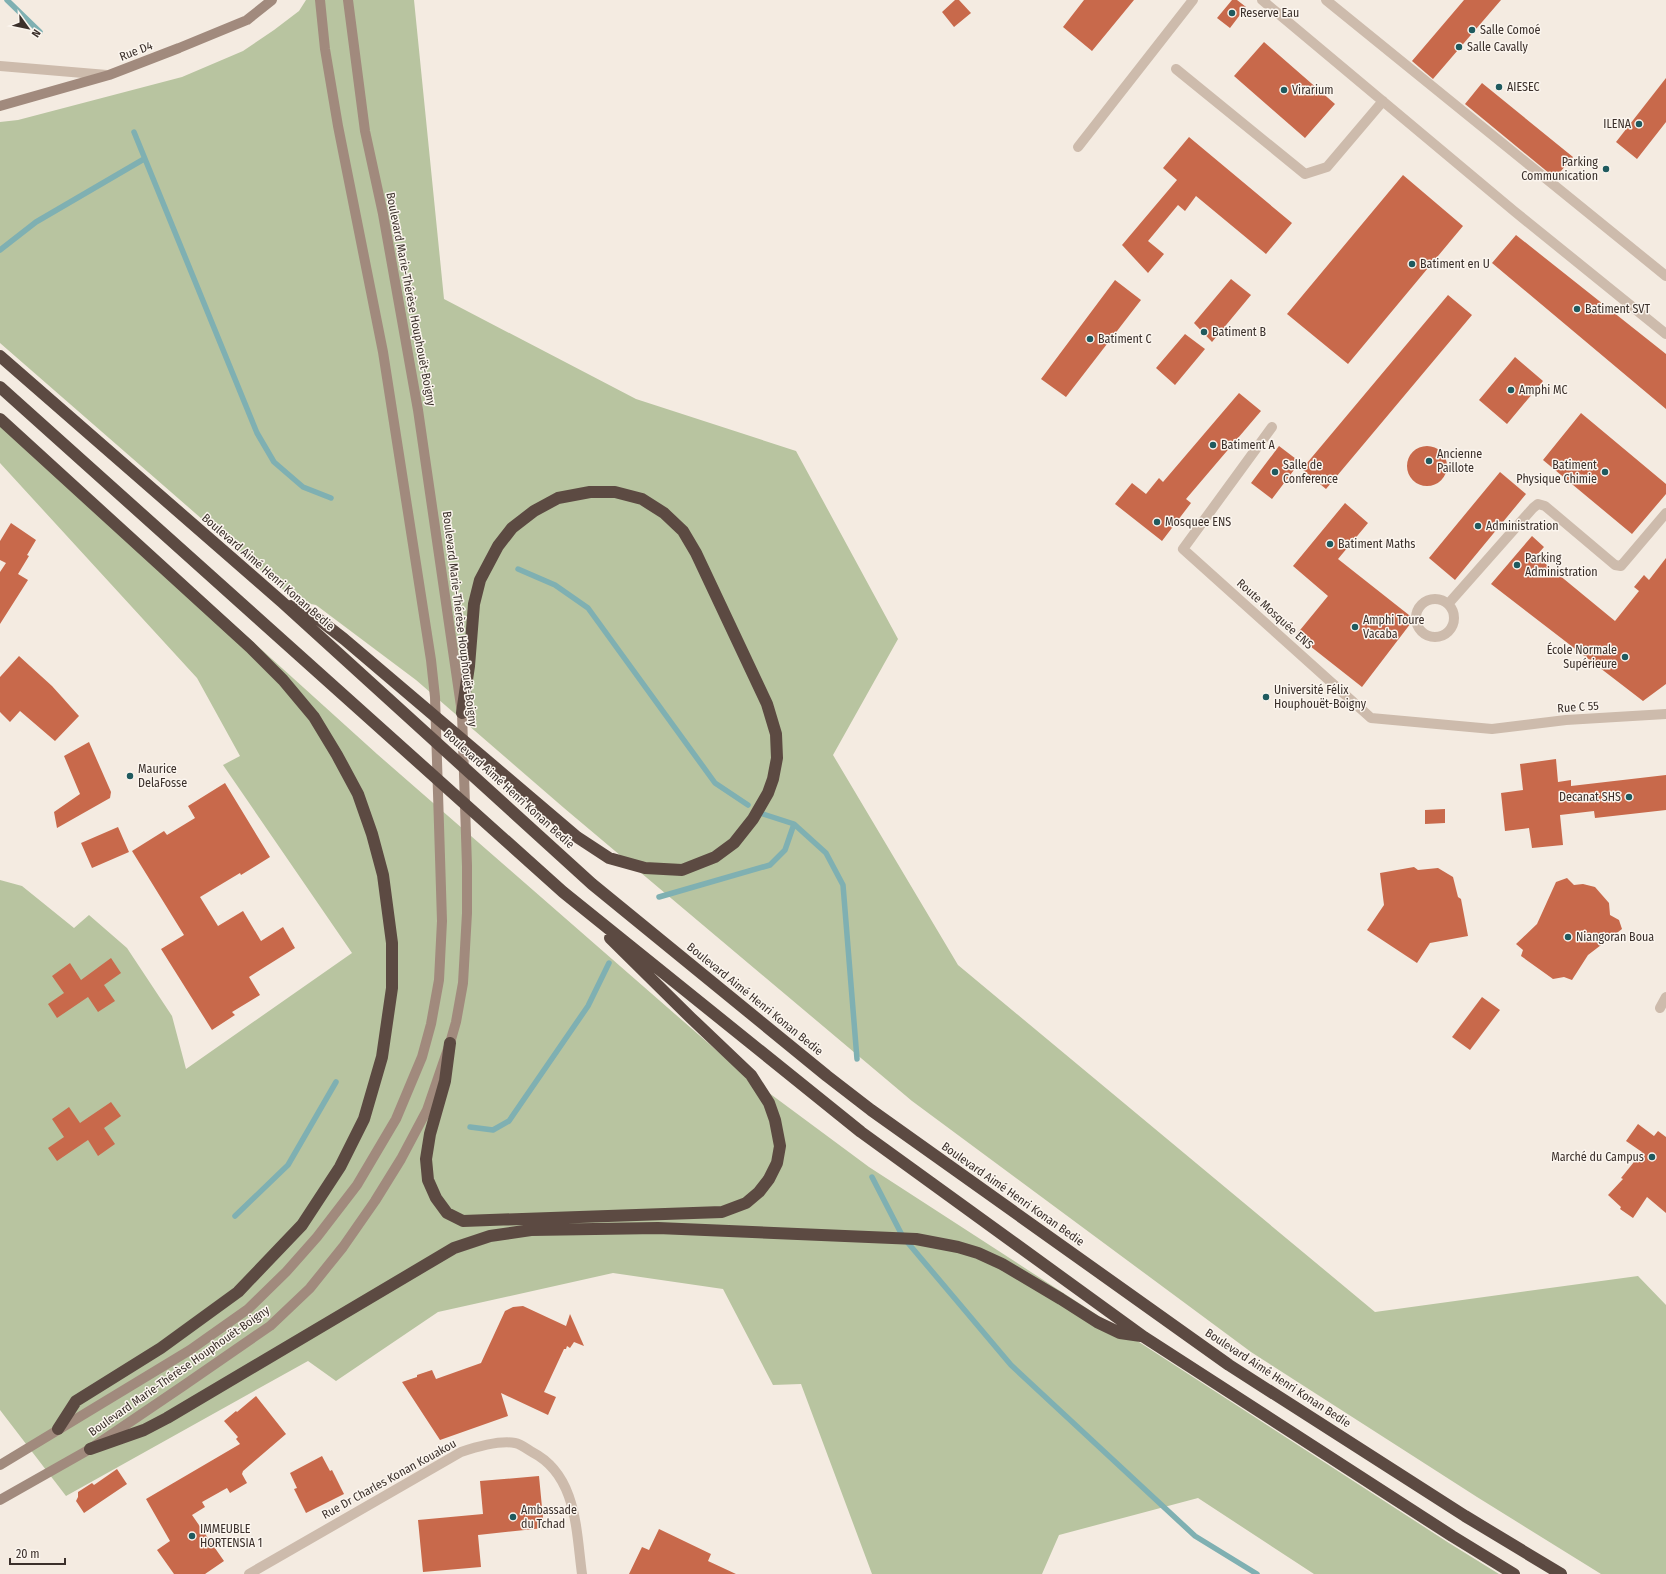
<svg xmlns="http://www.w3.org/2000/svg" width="1666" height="1574" viewBox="0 0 1666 1574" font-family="'Fira Sans Condensed',sans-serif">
  <rect width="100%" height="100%" fill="#f4ebe1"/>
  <!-- green -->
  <path fill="#b8c4a0" d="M306,0H414L444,299L636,399L796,451L898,639L833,755L958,965L1375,1312L1638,1276L1666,1305V1574H1601L1477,1497L1251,1352L912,1101L564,808L416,680L316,605L296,601L0,343V122L18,120L182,77L243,51L274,30L299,11Z
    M0,413L377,754L746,1076L869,1167L1449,1543L1499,1574H1314L1198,1498L1059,1535L1042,1574H872L801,1384L773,1385L723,1289L613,1273L438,1312L336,1381L308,1361L66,1496L0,1410V880L22,886L74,928L89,915L127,948L172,1016L186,1069L352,953L223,765L240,756L197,678L0,463Z"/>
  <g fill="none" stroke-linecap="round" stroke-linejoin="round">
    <!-- stream -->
    <path stroke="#7fb0b2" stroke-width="5.5" d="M7,0L40,32
      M134,132L257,433L274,462L303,487L331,498
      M0,250L36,222L144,159
      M518,569L555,585L588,608L715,783L748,805
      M763,814L794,824L826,853L843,885L857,1059
      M659,897L770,865L785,850L794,824
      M470,1127L493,1130L509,1121L588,1006L609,963
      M872,1177L903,1237L1011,1365L1195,1536L1257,1574
      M235,1216L288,1165L336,1082"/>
  </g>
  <!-- building -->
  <path fill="#c8694b" d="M955,0H959L971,13L954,27L942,12Z
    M1084,0H1134L1092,51L1063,27Z
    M1232,0H1237L1246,7L1230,28L1217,18Z
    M1464,0H1501L1433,79L1412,61Z
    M1264,42L1335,104L1305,138L1234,76Z
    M1666,78V122L1637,159L1616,142Z
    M1482,83L1573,157L1555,178L1465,104Z
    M1189,137L1292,223L1266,254L1196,196L1185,211L1178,205L1148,241L1164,254L1148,273L1122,245L1177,180L1163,168Z
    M1403,175L1463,226L1348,364L1287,314Z
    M1516,235L1666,354V409L1492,263Z
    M1231,279L1251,295L1212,342L1194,323Z
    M1115,280L1141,300L1066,397L1041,379Z
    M1448,295L1472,315L1326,489L1302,469Z
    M1185,334L1205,349L1175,385L1156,368Z
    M1515,357L1543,381L1507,424L1479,400Z
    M1239,393L1261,411L1186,499L1191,503L1162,541L1115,504L1132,483L1146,494L1159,478L1163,482Z
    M1581,413L1666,484V494L1632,534L1543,460Z
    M1407 466a20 20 0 1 1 40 0a20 20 0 1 1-40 0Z
    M1279,446L1300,462L1272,499L1251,483Z
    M1500,472L1526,494L1455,580L1429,558Z
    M1345,503L1368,523L1338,559L1414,619L1362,687L1296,635L1328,596L1293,566Z
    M11,523L36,540L27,555L29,556L18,574L28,580L0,624V572L6,563L0,560V541Z
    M1532,536L1544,547L1536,556L1615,621L1639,591L1634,587L1644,575L1649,580L1666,558V684L1643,701L1491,584Z
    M19,656L52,686L79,716L55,741L20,711L10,722L0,712V677Z
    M89,742L111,792L110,798L57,828L54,812L80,794L64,756Z
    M1556,759L1558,782L1571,780V786L1666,775V810L1595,818L1594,811L1560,815L1563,845L1532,848L1529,828L1505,831L1501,793L1523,790L1520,764Z
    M225,783L270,857L241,875L240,873L200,897L218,926L243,911L261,941L283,927L295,948L249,977L260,995L232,1012L235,1015L212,1030L161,949L184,935L132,851L164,831L167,835L195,818L188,806Z
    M1445,809V823L1425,824V810Z
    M118,827L129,852L92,868L81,843Z
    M1414,867L1418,870L1438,868L1453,877L1458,897L1461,899L1468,936L1430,943L1417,963L1367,930L1384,905L1380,873Z
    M1567,878L1574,885L1583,884L1595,887L1609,903L1610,915L1619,920L1622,929L1588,955L1572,980L1564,977L1553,979L1521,956L1523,950L1516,944L1537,924L1556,882Z
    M111,958L121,973L104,985L115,1001L98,1012L88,997L57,1018L48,1004L64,993L52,976L70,963L81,980Z
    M1482,997L1500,1010L1470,1050L1452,1037Z
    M111,1102L121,1116L104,1128L115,1144L98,1156L88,1140L57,1161L48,1148L64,1137L52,1119L69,1107L80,1123Z
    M1638,1124L1654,1136L1658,1131L1666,1137V1213L1647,1197L1633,1218L1620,1209L1621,1207L1608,1195L1623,1179L1621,1178L1642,1152L1626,1141Z
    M523,1306L566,1326L570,1314L584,1346L574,1342L570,1348L567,1346L566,1349H564L544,1392L556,1397L548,1415L501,1393L508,1416L440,1440L402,1382L417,1377V1375L432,1370L436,1379L481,1363L505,1311L513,1307Z
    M256,1396L286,1434L243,1471L242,1474L247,1483L230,1493L227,1488L202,1502L205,1507L192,1515L224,1561L205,1574H174L157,1550L170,1541L146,1499L240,1444L236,1439L238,1437L224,1421L236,1411L237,1412Z
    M322,1456L330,1471L332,1470L344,1494L306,1513L294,1489L297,1488L290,1473Z
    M117,1469L127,1484L84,1513L76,1501L78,1497V1492L92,1483L94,1485Z
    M539,1476L544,1528L478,1535L481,1567L423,1572L418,1520L483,1514L480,1481Z
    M659,1529L711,1554L708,1561L736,1574H629L642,1547L649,1550Z"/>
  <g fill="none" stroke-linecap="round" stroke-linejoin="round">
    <!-- service -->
    <path stroke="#cdbbac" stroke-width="10" d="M1262,0L1514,211L1666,334
      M0,66L107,75
      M1176,69L1305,174L1327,167L1383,101
      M1416 618a19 19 0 1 1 38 0a19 19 0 1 1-38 0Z
      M1449,603L1533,508L1538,504L1545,506L1615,565L1621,566L1666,513"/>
    <!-- minor -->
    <path stroke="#cdbbac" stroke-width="10" d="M1326,0L1666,276
      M1078,147L1193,0
      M1272,427L1183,549L1371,718L1492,729L1566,720L1666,714
      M1660,1008L1666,997
      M249,1574L461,1452C476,1447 499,1440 515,1443C521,1444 527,1449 532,1452C577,1475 576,1530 582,1574"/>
    <!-- secondary -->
    <path stroke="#a18a7d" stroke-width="10" d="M0,106L109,75L179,48L247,20L272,0
      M0,1465L190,1350L248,1309L286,1272L317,1237L357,1185L396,1119L422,1057L431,1024L439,980L442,921L435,697L431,660L383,352L338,126L325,49L320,0
      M0,1500L90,1449L183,1386L270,1326L310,1288L343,1247L375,1201L401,1159L427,1110L450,1043L456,1022L463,983L467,913V866L462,713L418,410L383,214L365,131L348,0"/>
    <!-- motorway -->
    <path stroke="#5c4a42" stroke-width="12" d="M0,356L282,602L592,884L827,1076L871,1110L1229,1365L1465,1516L1561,1574
      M0,387L563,892L861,1132L1144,1337L1452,1536L1514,1574
      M0,419L250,647L283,680L314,717L337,755L358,794L372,834L383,875L392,943V988L382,1057L364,1119L340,1167L302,1225L238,1292L161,1348L76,1401L58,1429
      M291,606L317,618L344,639L577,837L609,858L645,868L682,870L715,857L734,843L753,819L768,793L773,779L777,758L776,734L767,704L696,553L683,531L664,513L642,499L615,492H590L558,498L534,511L512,528L498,546L480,580L474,604L469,666L462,713
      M450,1043L445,1081L430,1134L426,1159L428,1180L436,1198L447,1213L463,1221L722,1212L746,1203L759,1192L769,1179L777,1163L780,1146L775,1120L769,1103L751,1075L691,1018L610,938
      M90,1449L144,1430L167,1418L454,1248L490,1236L531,1230L658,1228L916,1239L958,1247L978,1253L1002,1264L1061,1299L1097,1322L1120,1333L1141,1336"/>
  </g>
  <!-- markers -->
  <g fill="#1f5a5e" stroke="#fbf5ee" stroke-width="1.5">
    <circle cx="1232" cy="13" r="4"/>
    <circle cx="1472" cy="30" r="4"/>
    <circle cx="1459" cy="47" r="4"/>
    <circle cx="1499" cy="87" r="4"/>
    <circle cx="1284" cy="90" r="4"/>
    <circle cx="1639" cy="124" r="4"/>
    <circle cx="1606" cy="169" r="4"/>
    <circle cx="1412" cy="264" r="4"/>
    <circle cx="1577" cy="309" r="4"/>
    <circle cx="1204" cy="332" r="4"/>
    <circle cx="1090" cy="339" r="4"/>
    <circle cx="1511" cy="390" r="4"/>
    <circle cx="1213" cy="445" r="4"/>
    <circle cx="1429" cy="461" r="4"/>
    <circle cx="1275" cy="472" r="4"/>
    <circle cx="1605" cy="472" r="4"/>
    <circle cx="1157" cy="522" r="4"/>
    <circle cx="1478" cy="526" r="4"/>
    <circle cx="1330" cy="544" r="4"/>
    <circle cx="1517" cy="565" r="4"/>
    <circle cx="1355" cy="627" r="4"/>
    <circle cx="1625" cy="657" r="4"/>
    <circle cx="1266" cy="697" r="4"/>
    <circle cx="130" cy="776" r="4"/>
    <circle cx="1629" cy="797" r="4"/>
    <circle cx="1568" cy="937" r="4"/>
    <circle cx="1652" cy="1157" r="4"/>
    <circle cx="513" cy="1517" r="4"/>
    <circle cx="192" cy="1536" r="4"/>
  </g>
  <g text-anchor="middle" stroke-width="3" stroke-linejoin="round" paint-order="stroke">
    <!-- poi labels -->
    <g font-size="12" fill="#3b302b" stroke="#fbf5ee" text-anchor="start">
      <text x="1240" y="17">Reserve Eau</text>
      <text x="1480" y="34">Salle Comoé</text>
      <text x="1467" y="51">Salle Cavally</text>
      <text x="1507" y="91">AIESEC</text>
      <text x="1292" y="94">Virarium</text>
      <text x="1631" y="128" text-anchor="end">ILENA</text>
      <text x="1598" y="166" text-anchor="end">Parking<tspan x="1598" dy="14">Communication</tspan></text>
      <text x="1420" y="268">Batiment en U</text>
      <text x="1585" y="313">Batiment SVT</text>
      <text x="1212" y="336">Batiment B</text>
      <text x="1098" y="343">Batiment C</text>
      <text x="1519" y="394">Amphi MC</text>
      <text x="1221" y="449">Batiment A</text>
      <text x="1437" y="458">Ancienne<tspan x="1437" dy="14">Paillote</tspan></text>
      <text x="1283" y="469">Salle de<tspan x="1283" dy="14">Conference</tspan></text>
      <text x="1597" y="469" text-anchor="end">Batiment<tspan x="1597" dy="14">Physique Chimie</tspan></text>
      <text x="1165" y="526">Mosquee ENS</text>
      <text x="1486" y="530">Administration</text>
      <text x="1338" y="548">Batiment Maths</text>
      <text x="1525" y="562">Parking<tspan x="1525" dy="14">Administration</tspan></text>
      <text x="1363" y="624">Amphi Toure<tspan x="1363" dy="14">Vacaba</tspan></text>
      <text x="1617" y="654" text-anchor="end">École Normale<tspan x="1617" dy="14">Supérieure</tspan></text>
      <text x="1274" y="694">Université Félix<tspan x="1274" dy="14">Houphouët-Boigny</tspan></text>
      <text x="138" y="773">Maurice<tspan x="138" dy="14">DelaFosse</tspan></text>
      <text x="1621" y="801" text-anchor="end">Decanat SHS</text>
      <text x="1576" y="941">Niangoran Boua</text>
      <text x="1644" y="1161" text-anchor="end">Marché du Campus</text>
      <text x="521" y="1514">Ambassade<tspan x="521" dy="14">du Tchad</tspan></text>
      <text x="200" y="1533">IMMEUBLE<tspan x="200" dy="14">HORTENSIA 1</tspan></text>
    </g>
    <!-- street labels -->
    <g font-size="12" fill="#3b302b" stroke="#fbf5ee">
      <text transform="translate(136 51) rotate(-21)" y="4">Rue D4</text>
      <text transform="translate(411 299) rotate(79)" y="4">Boulevard Marie-Thérèse Houphouët-Boigny</text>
      <text transform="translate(268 572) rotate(41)" y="4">Boulevard Aimé Henri Konan Bedie</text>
      <text transform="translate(1275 614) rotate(42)" y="4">Route Mosquée ENS</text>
      <text transform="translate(460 619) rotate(83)" y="4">Boulevard Marie-Thérèse Houphouët-Boigny</text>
      <text transform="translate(1578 707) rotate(-4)" y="4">Rue C 55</text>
      <text transform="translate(509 789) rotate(42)" y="4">Boulevard Aimé Henri Konan Bedie</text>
      <text transform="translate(755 999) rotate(39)" y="4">Boulevard Aimé Henri Konan Bedie</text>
      <text transform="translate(1013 1194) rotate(35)" y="4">Boulevard Aimé Henri Konan Bedie</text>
      <text transform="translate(179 1371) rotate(-35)" y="4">Boulevard Marie-Thérèse Houphouët-Boigny</text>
      <text transform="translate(1278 1378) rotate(33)" y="4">Boulevard Aimé Henri Konan Bedie</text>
      <text transform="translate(389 1479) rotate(-29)" y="4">Rue Dr Charles Konan Kouakou</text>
    </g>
  </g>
  <!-- north arrow -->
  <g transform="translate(28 28) rotate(123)" stroke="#fbf5ee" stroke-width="3" paint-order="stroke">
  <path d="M0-3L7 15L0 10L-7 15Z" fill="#3b302b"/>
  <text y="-6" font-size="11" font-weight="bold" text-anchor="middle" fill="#3b302b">N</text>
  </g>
  <!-- scale -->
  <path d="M10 1558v6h55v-6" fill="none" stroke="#3b302b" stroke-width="2"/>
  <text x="16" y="1558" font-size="12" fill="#3b302b" stroke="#fbf5ee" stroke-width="3" paint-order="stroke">20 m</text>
</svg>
